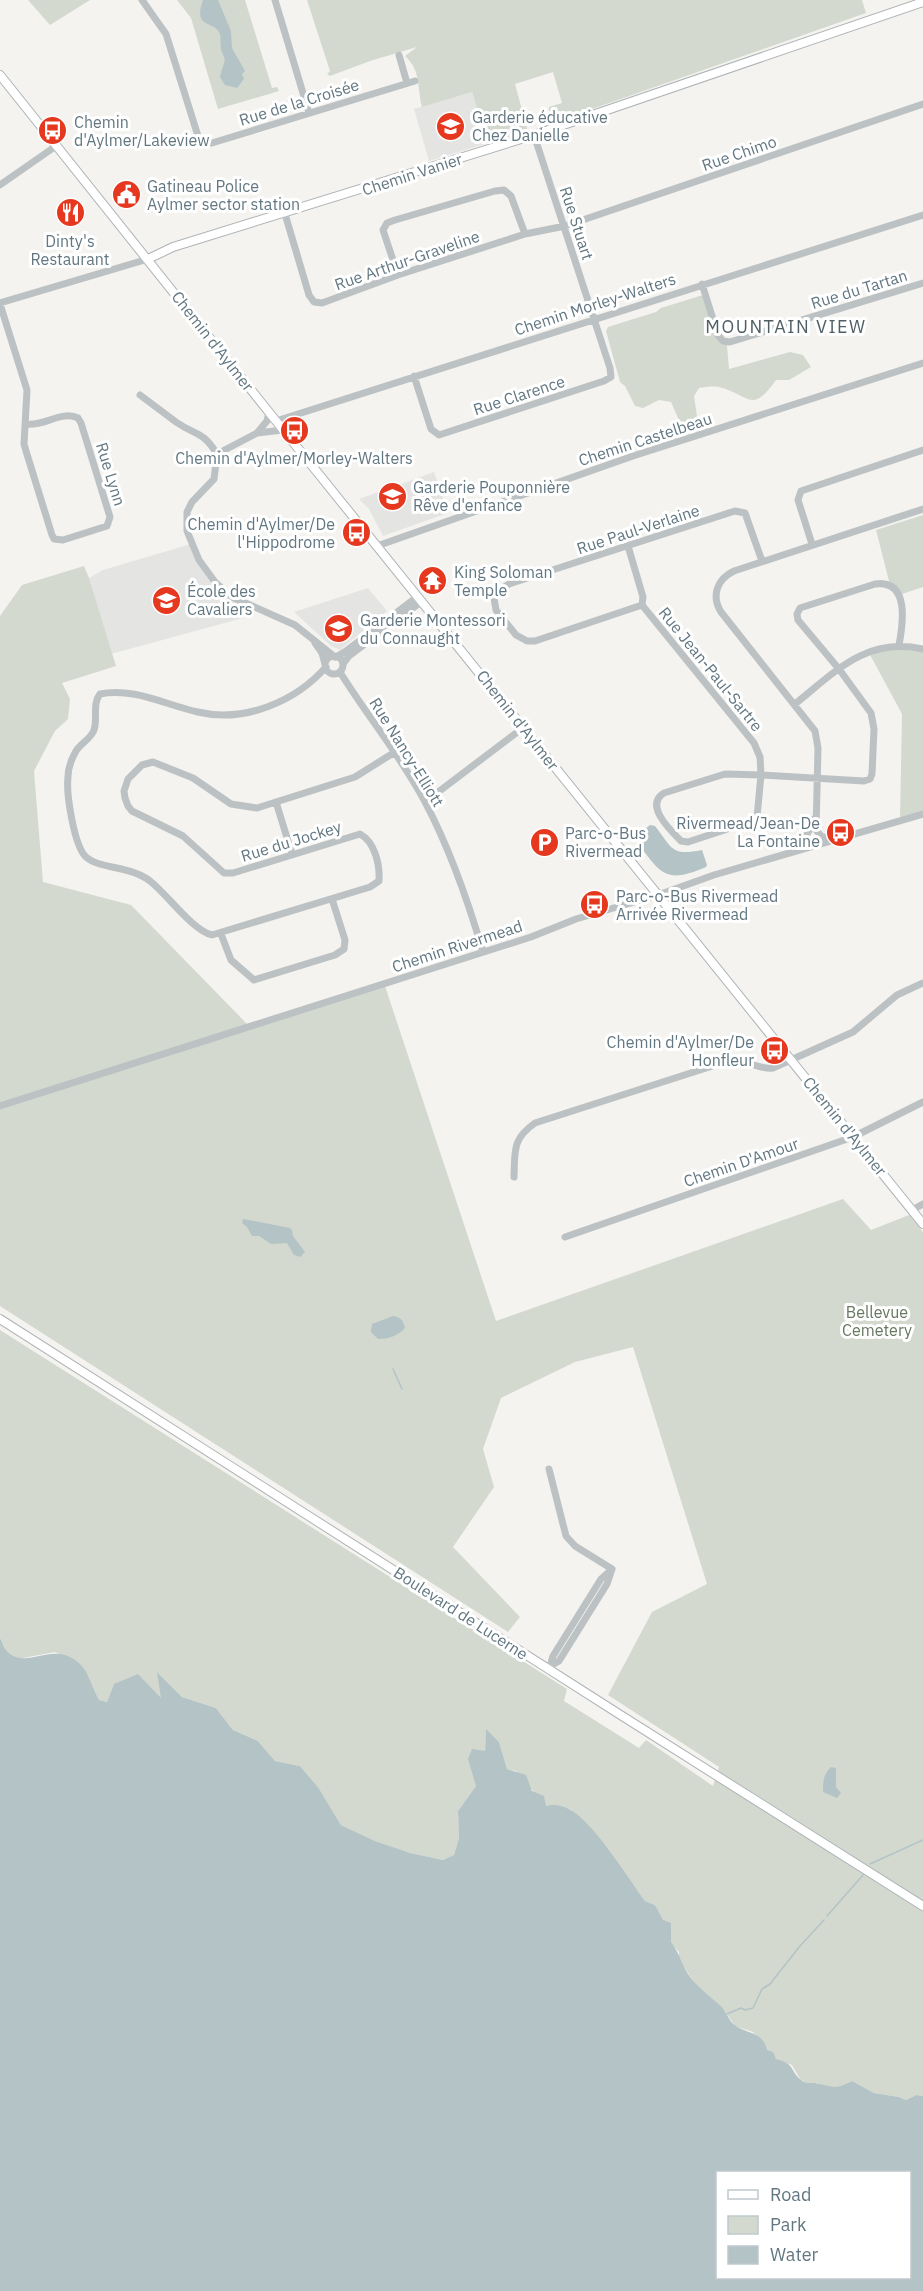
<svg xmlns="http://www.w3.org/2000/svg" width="923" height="2291" viewBox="0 0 923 2291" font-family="'IBM Plex Sans',sans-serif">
  <rect width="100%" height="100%" fill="#f4f3ef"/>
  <!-- built -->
  <path fill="#e4e5e3" d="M472,92L488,143L429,161L414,109Z
    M434,472L448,513L383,536L369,509L359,499Z
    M191,544L215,582L255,609L254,615L111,654L89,578L103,570Z
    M368,588L387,611L340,650L331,646L294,612Z"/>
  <!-- green -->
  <path fill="#d3d9cf" d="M28,0H90L50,25Z
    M177,0H245L272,88L277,87L279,91L218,109L191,18Z
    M307,0H862L866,13L595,108L549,122V107L562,103L553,72L515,84L528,132L488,143L472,92L422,107C417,87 421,70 405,56L417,47L370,61L330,76L327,74L330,71Z
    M703,295L721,343L727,345L729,369L790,352L803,355L811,367L789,380H776C751,415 750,395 719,387C713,386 706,387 699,388L694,396L697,416L695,425L686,429L682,427L671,402L659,400L643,408L635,406L625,386L620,382L606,331L608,327L656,312L661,308Z
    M923,515V587L902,594L889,581L876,530Z
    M84,566L89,578L116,666L62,683L70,699L68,719L55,731L34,771L43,882L131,905L249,1026L384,983L496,1321L843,1199L871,1230L909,1215L923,1232V2096L916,2095L906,2100L899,2097L874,2093L852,2081L839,2088L831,2089L817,2083H806L800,2079L792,2065L776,2059L767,2050L753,2032L735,2026L722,2007L700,1989L690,1976L679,1960V1952L671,1943L655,1905L645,1901L586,1824L570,1809L546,1806L516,1771L507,1769L499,1742L486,1730L485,1752L476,1786L458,1811L459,1838L454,1855L444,1860L409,1853L375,1841L341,1825L318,1787L300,1766L275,1761L258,1741L233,1730L216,1708L182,1697L158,1673L162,1698L114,1684L107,1702L98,1700L83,1667L55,1652L18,1659L7,1653L0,1638V1330L567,1689L564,1701L639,1748L646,1740L713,1786L719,1767L608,1695L652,1612L707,1584L633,1347L575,1362L501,1398L483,1449L494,1487L453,1547L520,1617L508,1632L0,1306V616L22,585Z
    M877,648L923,649V814L900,821L902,714L868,651Z"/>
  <!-- water -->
  <path fill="#b4c3c6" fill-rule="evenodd" d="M203,0H218L231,31L232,48L245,71L242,74L244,79L237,88L225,85L220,77C221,71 223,68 224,63C226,57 222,55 221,49C220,44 221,39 220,34C216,20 192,30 203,0Z
    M650,825L655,826C673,849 671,856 702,850L707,865L706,867C664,885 661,873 636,841V836Z
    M243,1219L290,1228L292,1230L293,1236L305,1252L300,1257L294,1255L287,1243L271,1244L259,1236H252L247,1227L242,1223Z
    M393,1316C401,1317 403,1320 405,1328C398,1336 388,1339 378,1339L371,1332L372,1324Z
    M0,1638C3,1644 5,1651 10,1654C31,1669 55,1638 82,1666C89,1674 93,1690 99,1700L107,1702L114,1684L138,1674L161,1698L157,1672L182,1697L216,1708L233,1730L258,1741L275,1761L300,1766L318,1787L341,1825L375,1841L410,1853L443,1860L454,1855L459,1838L458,1811L476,1786L468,1759L472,1749L485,1751L486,1729L499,1742L507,1769L526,1775L532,1791L544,1796L546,1806C554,1804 561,1805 569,1809C593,1821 628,1878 645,1901L655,1905L663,1920L671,1923V1942C679,1952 681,1963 688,1974C698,1988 710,1996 722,2007C727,2013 729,2022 736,2026C748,2034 763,2032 767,2050L773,2052L776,2059C796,2064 789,2070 801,2080C805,2084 810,2083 815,2083C833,2086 833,2091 852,2081L874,2093L899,2097L906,2100L916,2095L923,2096V2291H0ZM718,2172H910V2278H718Z
    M831,1767L836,1768V1787L841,1793L837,1798L823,1792C823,1783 823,1774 831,1767Z"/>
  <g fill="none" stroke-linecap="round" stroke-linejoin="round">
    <!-- stream -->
    <path stroke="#b4c3c6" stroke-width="1.5" d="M393,1369L402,1389
      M870,1864L923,1840
      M827,1916L863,1875
      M727,2014L741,2008L745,2010L753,2008L762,1989L770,1984L800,1946L824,1920"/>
    <defs>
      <path id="major" d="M0,75L276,421L923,1224
        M148,259L173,247L534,135L923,2
        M0,1319L619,1714L923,1906"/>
    </defs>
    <!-- major casing -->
    <use href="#major" stroke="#aeb4b7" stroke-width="10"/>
    <!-- minor -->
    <path stroke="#bcc2c4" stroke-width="7" d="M142,0L166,34L198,136L205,143H212L415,81
      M275,0L309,113
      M399,55L407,83
      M0,185L56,146
      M285,214L309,295L314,302L322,303L398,275L525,234L565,226L923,104
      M398,275L383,230L387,223L395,220L495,191L504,190L511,196L525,234
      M702,284L718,335L723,341L730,342L923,283
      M0,303L148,259
      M0,304L27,390L24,444L26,451L52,535L54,539L63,540L107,526L110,517L81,423L78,418C62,410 43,427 26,424
      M414,376L431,429L439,435L604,381L611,377L610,368L534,135
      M140,395C152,404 164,413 176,422C196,436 202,430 217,454L214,479L192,502L187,512V531L199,560L215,582L232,597L295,625L335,657
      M276,421L923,215
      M257,433L267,421L269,412
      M217,454L257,433L283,430
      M812,544L798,500L801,491L923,450
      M377,546L633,456L923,363
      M628,546L643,597L642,605L754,743L760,757L761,775L864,781L870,779L872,774L874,729L871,713L839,669L798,620L797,614L800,608L875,584C910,579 903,624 899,645
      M642,605L535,641H527L516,635L496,610L494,598L497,592L509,584L735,511L745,513L762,561
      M315,643L322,653L325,664
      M325 665a9 9 0 1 1 18 0a9 9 0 1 1-18 0Z
      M336,657L346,651L413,600L420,598
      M343,664L349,656L417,605L420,598
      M326,667C295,702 244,723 198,712C166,705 133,687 100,694C92,704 98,718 94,730C91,739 81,743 76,751C72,758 68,769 68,777C66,793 74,846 86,857C99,869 132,866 150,881C168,895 191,929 212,935L370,887L379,881C380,865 375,842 360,834L233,873H224L183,836L132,811L128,806L125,798L124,791L128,779L142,765L153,762L193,778L231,804L257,808L355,777L395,752
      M340,672C367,716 401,756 425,802C450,849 468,901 483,952
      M795,704C836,671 866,637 923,649
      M725,774L761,775L757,817L752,821L688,842L681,841C670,830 644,805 664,793Z
      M276,802L292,854
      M425,802L524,727
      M833,837H822L816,830L818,748L815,731L721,612C711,596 717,579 734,571L923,509
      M791,850C804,843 809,832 814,819
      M221,934L231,960L254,980L335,955L344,949L345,940L332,899
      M0,1106L531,937L576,919L658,895L714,875L923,814
      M514,1177C515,1151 512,1139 535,1123L728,1061C746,1058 757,1070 773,1068L853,1032L897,995L923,983
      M912,1210L923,1204
      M565,1237L853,1137L923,1102
      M549,1469L566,1536L575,1546L612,1569
      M549,1670L553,1656L601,1579L612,1569L607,1584L559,1661L552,1665"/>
    <!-- major -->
    <use href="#major" stroke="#fff" stroke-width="8"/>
  </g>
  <!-- icons -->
  <defs>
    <symbol id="school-disc" viewBox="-11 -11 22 22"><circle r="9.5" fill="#e5381f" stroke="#fff"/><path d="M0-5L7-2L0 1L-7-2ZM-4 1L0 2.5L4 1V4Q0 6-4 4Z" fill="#fff"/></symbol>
    <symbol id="bus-disc" viewBox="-11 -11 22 22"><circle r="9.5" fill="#e5381f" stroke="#fff"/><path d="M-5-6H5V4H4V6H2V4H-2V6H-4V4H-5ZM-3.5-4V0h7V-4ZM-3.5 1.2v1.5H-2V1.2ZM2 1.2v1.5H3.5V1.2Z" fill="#fff"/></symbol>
    <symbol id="civic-disc" viewBox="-11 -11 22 22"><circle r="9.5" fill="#e5381f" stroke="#fff"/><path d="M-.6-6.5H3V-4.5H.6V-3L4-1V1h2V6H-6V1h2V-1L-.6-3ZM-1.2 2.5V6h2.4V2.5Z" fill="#fff"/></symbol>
    <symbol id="restaurant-disc" viewBox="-11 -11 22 22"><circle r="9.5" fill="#e5381f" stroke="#fff"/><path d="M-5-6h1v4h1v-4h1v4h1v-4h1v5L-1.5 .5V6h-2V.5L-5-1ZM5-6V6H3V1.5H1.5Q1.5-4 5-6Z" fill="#fff"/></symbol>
    <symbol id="temple-disc" viewBox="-11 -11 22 22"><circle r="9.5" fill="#e5381f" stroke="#fff"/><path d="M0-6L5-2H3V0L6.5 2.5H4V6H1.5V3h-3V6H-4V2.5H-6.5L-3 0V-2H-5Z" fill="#fff"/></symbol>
    <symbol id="parking-disc" viewBox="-11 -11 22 22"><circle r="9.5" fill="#e5381f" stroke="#fff"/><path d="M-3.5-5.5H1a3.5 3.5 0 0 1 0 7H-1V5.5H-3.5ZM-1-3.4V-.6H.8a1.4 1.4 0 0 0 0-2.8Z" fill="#fff"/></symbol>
  </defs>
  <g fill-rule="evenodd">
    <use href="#school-disc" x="434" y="110" width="33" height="33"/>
    <use href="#bus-disc" x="36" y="114" width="33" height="33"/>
    <use href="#civic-disc" x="110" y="178" width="33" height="33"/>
    <use href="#restaurant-disc" x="54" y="196" width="33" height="33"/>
    <use href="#bus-disc" x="278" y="414" width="33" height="33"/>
    <use href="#school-disc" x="376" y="480" width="33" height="33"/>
    <use href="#bus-disc" x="340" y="516" width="33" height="33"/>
    <use href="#temple-disc" x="416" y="564" width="33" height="33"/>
    <use href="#school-disc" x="150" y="584" width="33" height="33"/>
    <use href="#school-disc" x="322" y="612" width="33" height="33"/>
    <use href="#bus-disc" x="824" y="816" width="33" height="33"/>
    <use href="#parking-disc" x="528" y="826" width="33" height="33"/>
    <use href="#bus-disc" x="578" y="888" width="33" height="33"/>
    <use href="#bus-disc" x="758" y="1034" width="33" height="33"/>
  </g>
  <g text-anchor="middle" stroke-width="6" stroke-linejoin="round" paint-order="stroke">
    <!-- street labels -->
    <g font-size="16" fill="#627781" stroke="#fff">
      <text transform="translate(299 102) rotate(-17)" y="6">Rue de la Croisée</text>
      <text transform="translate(739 153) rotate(-19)" y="6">Rue Chimo</text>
      <text transform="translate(412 174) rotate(-18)" y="6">Chemin Vanier</text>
      <text transform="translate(577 223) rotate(72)" y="6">Rue Stuart</text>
      <text transform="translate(407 260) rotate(-19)" y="6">Rue Arthur-Graveline</text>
      <text transform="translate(859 289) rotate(-17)" y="6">Rue du Tartan</text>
      <text transform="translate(595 304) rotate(-18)" y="6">Chemin Morley-Walters</text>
      <text transform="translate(213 341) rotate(52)" y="6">Chemin d'Aylmer</text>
      <text transform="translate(519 395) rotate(-18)" y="6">Rue Clarence</text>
      <text transform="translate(645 439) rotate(-18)" y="6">Chemin Castelbeau</text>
      <text transform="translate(111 474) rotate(73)" y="6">Rue Lynn</text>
      <text transform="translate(638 529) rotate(-18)" y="6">Rue Paul-Verlaine</text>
      <text transform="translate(711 669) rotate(51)" y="6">Rue Jean-Paul-Sartre</text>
      <text transform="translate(518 720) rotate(52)" y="6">Chemin d'Aylmer</text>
      <text transform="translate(407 752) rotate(58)" y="6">Rue Nancy-Elliott</text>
      <text transform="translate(291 841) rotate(-17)" y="6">Rue du Jockey</text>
      <text transform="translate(457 946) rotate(-18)" y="6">Chemin Rivermead</text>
      <text transform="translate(845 1126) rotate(51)" y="6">Chemin d'Aylmer</text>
      <text transform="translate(741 1162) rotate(-19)" y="6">Chemin D'Amour</text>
      <text transform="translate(461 1613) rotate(33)" y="6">Boulevard de Lucerne</text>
    </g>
    <!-- poi labels -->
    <g font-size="16" fill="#627781" stroke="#fff" text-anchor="start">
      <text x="472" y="123">Garderie éducative<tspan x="472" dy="18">Chez Danielle</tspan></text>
      <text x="74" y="128">Chemin<tspan x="74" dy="18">d'Aylmer/Lakeview</tspan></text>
      <text x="147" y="192">Gatineau Police<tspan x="147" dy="18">Aylmer sector station</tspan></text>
      <text x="70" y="247" text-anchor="middle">Dinty's<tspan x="70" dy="18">Restaurant</tspan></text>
      <text x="294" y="464" text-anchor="middle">Chemin d'Aylmer/Morley-Walters</text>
      <text x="413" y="493">Garderie Pouponnière<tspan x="413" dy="18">Rêve d'enfance</tspan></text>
      <text x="335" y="530" text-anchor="end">Chemin d'Aylmer/De<tspan x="335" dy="18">l'Hippodrome</tspan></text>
      <text x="454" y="578">King Soloman<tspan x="454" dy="18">Temple</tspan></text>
      <text x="187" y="597">École des<tspan x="187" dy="18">Cavaliers</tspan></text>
      <text x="360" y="626">Garderie Montessori<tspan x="360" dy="18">du Connaught</tspan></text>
      <text x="820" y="829" text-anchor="end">Rivermead/Jean-De<tspan x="820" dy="18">La Fontaine</tspan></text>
      <text x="565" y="839">Parc-o-Bus<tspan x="565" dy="18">Rivermead</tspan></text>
      <text x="616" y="902">Parc-o-Bus Rivermead<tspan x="616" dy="18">Arrivée Rivermead</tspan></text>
      <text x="754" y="1048" text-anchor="end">Chemin d'Aylmer/De<tspan x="754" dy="18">Honfleur</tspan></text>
    </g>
    <!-- park labels -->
    <g font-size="16" fill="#687861" stroke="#fff">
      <text x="877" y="1318">Bellevue<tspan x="877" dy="18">Cemetery</tspan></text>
    </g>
    <!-- neighbourhood labels -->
    <g font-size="18" letter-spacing="1.5" fill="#505f66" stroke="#fff">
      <text x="786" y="333">MOUNTAIN VIEW</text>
    </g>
  </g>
  <!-- legend -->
  <rect x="716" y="2171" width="195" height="108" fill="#ffffff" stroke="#c0c9cd" stroke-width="1.5"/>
  <rect x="728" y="2190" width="30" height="9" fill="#ffffff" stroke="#c0c9cd" stroke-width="1.5"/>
  <text x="770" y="2201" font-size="18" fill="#627781">Road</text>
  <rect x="728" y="2216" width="30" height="18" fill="#d3d9cf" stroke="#c0c9cd" stroke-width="1.5"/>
  <text x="770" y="2231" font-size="18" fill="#627781">Park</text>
  <rect x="728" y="2246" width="30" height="18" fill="#b4c3c6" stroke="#c0c9cd" stroke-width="1.5"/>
  <text x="770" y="2261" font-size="18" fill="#627781">Water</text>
</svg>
